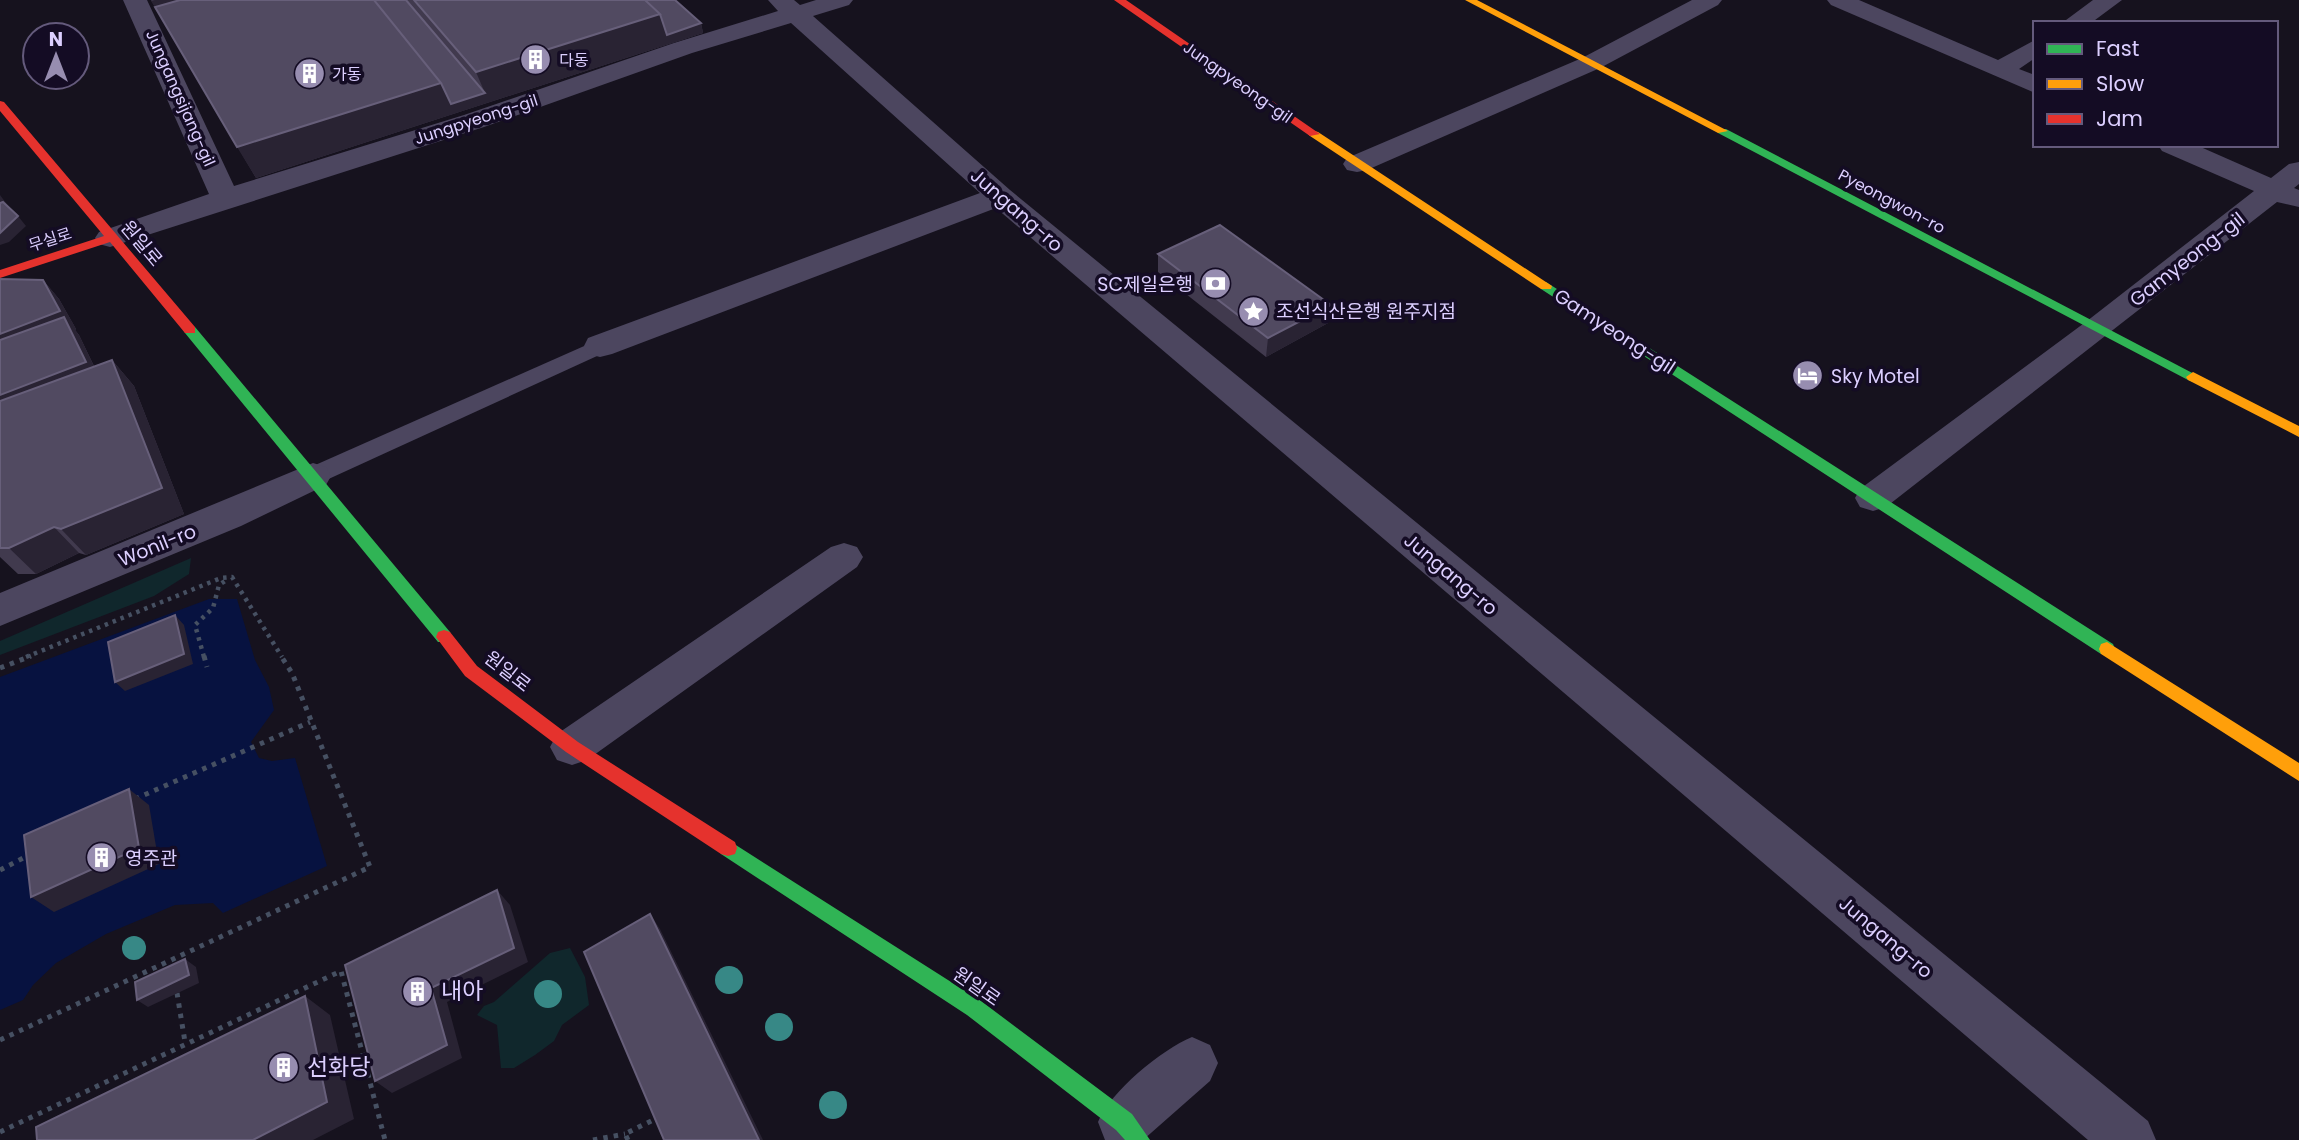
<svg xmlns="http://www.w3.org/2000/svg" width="2299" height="1140" viewBox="0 0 2299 1140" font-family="Poppins,'Noto Sans KR',sans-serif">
  <rect width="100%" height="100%" fill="#16121e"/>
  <!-- green -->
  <path fill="#10272c" d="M191,558L189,574L154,596L0,655V641Z
    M570,948L585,977L589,1005L562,1025L554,1041L535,1055L514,1068H501L497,1025L477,1015L484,1006L494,1002L550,953Z"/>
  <!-- water -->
  <path fill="#071240" d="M209,599H237L255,660L269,687L274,710L251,742L259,758L272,761L295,758L327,866L223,913L213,903L175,905L106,934L56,963L33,985L23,1000L0,1010V677Z"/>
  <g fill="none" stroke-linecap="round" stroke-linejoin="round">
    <!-- path-far1 -->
    <path stroke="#465062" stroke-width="4.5" stroke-dasharray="3.5 5" stroke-linecap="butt" d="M26,657L221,578L232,577L282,657
      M204,657L195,625L213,608L219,585L228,579"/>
    <!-- path -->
    <path stroke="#465062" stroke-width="5" stroke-dasharray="4.5 6" stroke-linecap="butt" d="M204,656L207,667
      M0,668L31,656
      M135,799L310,722
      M0,870L29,855
      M177,993L185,1042
      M0,1040L370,867L292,673L281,656
      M0,1132L341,971L385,1140
      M593,1140L625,1134
      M628,1140L625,1134L659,1117"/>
    <!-- lane -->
    <path fill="#4c465f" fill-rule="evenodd" d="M600,339L608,341L611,346L608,351L322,482L313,485L304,482L301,476L304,470Z"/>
    <!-- street -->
    <path fill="#4c465f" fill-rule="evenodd" d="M123,0H147L234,186L464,115L674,43L778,11L768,0H794L800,5L816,0H853L849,5L813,16L1010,190L2148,1121L2156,1140H2088L996,208L612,354L600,357L588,354L584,346L588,338L980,193L791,23L692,53L484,127L110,247L99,244L95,238L99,232L209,194Z
      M1692,0H1722L1718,5L1600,68L1367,170L1357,172L1347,170L1343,164L1347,158L1582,58Z
      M1827,0H1859L1998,60L2035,40V58L2019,69L2035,75V93L1831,5Z
      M2093,0H2122L2091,23H2062Z
      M2158,145H2196L2271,178L2289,164L2299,162V184L2294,188L2299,190V207L2277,202L1886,507L1873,511L1860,507L1855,498L1860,489L2087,321L2254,191L2162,151Z
      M313,463L326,467L331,476L326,485L241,526L0,626V593Z
      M844,543L857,547L863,557L857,567L587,760L572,765L557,760L550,747L557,734L831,547Z
      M1192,1037L1210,1045L1218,1063L1210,1081L1143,1140H1105L1098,1122C1111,1091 1161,1050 1192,1037Z"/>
    <!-- fast -->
    <path fill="#30b455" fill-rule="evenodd" d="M1718,129H1726L2200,377L2193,382L2188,380L1718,133Z
      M1546,282L2113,644L2115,649L2113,654H2101L1541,289V283Z
      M190,326L195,327L450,632L452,637L450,642H438L185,333L183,330Z
      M728,840L981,1001L1132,1114L1150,1140H1125L1116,1130L967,1015L721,854L719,848L721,842Z"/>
    <!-- slow -->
    <path fill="#ff9f0a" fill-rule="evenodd" d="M1465,0H1477L1728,131L1718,133Z
      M1314,131L1318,132L1552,286L1551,289H1541L1310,136L1308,134Z
      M2193,372L2299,426V437L2188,380L2186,377Z
      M2107,642L2299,763V781L2101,654L2099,649L2101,644Z"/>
    <!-- jam -->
    <path fill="#e5322d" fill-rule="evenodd" d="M1114,0H1126L1320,134L1310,136Z
      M0,101L4,102L195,327V333H185L110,242L0,278V270L104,236L0,111Z
      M444,630L450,632L477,666L578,742L735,842L737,848L735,854L728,856L721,854L566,752L465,676L436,637L438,632Z"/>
  </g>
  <!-- trees -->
  <g fill="#378886">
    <circle cx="134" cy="948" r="12"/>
    <circle cx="729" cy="980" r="14"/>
    <circle cx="548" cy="994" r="14"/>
    <circle cx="779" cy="1027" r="14"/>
    <circle cx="833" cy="1105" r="14"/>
  </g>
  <!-- wall -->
  <path fill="#413a4e" d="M151,0H675L701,23L703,33L256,178Z
    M1158,254L1328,323L1266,357L1158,272Z
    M0,279L43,280L59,299L76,329L75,330L79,335L94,366L112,360L134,386L184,514L86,555L79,553L36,574H18L0,557Z"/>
  <!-- shaded-wall -->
  <path fill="#292333" d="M155,0H261L166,25L151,1Z
    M660,14L701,23L703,33L256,178L237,147L441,83L485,93L476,72Z
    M0,195L9,207L0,210Z
    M18,216L26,226L9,242L0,245V233Z
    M43,280L59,299L76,329L75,330L79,335L101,381L0,421V334Z
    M1331,305L1328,323L1266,357L1268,338Z
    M112,360L134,386L184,514L86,555L61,529Z
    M54,527L79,553L36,574L9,548Z
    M175,615L184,625L193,664L125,691L115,682Z
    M129,789L149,805L159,864L54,912L31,897Z
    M497,890L510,905L528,962L447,1002L462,1058L392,1093L375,1081L431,988Z
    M650,914L660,929L763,1140H759Z
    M185,959L196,967L199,983L148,1007L137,1000Z
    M305,996L330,1015L354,1119L313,1140H253Z"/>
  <!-- building -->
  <path fill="#514a61" stroke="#675f7a" stroke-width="2" d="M180,0H374L441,83L237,147L155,7Z
    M374,0H406L485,93L451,104L441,83Z
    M414,0H645L660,14L476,72Z
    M645,0H675L701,23L667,35L660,14Z
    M3,202L18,216L0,233V203Z
    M1220,225L1331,305L1268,338L1158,254Z
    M0,279L43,280L60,311L0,334Z
    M64,317L86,362L0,395V340Z
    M112,360L162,488L61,529L54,527L9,548H0V401Z
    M175,615L184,654L115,682L108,642Z
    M129,789L139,848L31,897L24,835Z
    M497,890L514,948L431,988L447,1045L375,1081L345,965Z
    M650,914L759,1140H664L584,952Z
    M185,959L189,975L137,1000L135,982Z
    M305,996L327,1102L253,1140H37L36,1127Z"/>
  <!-- icons -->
  <defs>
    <symbol id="building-disc" viewBox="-11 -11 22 22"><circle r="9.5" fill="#978db0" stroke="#140c24"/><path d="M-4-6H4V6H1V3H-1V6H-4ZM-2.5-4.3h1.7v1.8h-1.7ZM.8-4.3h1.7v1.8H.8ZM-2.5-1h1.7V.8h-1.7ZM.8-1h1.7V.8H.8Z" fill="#fff"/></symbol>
    <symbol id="bank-disc" viewBox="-11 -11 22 22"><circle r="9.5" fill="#978db0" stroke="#140c24"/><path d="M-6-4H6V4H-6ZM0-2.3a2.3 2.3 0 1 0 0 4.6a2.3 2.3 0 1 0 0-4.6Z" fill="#fff"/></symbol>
    <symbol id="sight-disc" viewBox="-11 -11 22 22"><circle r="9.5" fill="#978db0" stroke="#140c24"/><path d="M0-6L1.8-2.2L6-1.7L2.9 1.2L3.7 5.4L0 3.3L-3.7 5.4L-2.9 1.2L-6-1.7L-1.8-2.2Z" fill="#fff"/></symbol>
    <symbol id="hotel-disc" viewBox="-11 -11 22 22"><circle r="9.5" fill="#978db0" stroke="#140c24"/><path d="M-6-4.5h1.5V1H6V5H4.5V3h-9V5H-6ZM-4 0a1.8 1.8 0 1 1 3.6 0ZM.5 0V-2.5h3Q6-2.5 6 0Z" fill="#fff"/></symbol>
  </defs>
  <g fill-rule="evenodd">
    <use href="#building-disc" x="518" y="42" width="35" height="35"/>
    <use href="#building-disc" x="292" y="56" width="35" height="35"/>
    <use href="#bank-disc" x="1198" y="266" width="35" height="35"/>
    <use href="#sight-disc" x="1236" y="294" width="35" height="35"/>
    <use href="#hotel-disc" x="1790" y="358" width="35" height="35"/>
    <use href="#building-disc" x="84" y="840" width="35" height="35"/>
    <use href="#building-disc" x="400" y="974" width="35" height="35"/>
    <use href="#building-disc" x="266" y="1050" width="35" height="35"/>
  </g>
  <g text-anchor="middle" stroke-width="7" stroke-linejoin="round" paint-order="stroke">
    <!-- far-poi labels -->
    <g font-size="16" fill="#dccfff" stroke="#140c24" text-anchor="start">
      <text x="559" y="66">다동</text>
      <text x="332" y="80">가동</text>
    </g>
    <!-- far-street labels -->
    <g font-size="16" fill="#dccfff" stroke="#140c24">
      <text transform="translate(1238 82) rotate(35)" y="6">Jungpyeong-gil</text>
      <text transform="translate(181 98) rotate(66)" y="6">Jungangsijang-gil</text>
      <text transform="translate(476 119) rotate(-18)" y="6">Jungpyeong-gil</text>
      <text transform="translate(1892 201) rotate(28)" y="6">Pyeongwon-ro</text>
      <text transform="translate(50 239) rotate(-18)" y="6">무실로</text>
    </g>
    <!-- street labels -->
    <g font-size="19" fill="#dccfff" stroke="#140c24">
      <text transform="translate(1017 210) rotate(41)" y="7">Jungang-ro</text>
      <text transform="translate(142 243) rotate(50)" y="7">원일로</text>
      <text transform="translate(2187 259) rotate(-38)" y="7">Gamyeong-gil</text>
      <text transform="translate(1615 331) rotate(33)" y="7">Gamyeong-gil</text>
      <text transform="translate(157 545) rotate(-22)" y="7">Wonil-ro</text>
      <text transform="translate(1451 574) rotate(40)" y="7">Jungang-ro</text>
      <text transform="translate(508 671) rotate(38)" y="7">원일로</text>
      <text transform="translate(1886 937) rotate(40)" y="7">Jungang-ro</text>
      <text transform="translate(977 986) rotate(35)" y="7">원일로</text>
    </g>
    <!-- poi labels -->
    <g font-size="19" fill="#dccfff" stroke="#140c24" text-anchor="start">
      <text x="1193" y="291" text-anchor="end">SC제일은행</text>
      <text x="1276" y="318">조선식산은행 원주지점</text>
      <text x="1831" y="383">Sky Motel</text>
      <text x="125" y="865">영주관</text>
    </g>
    <!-- near-poi labels -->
    <g font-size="23" fill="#dccfff" stroke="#140c24" text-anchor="start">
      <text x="441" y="999">내아</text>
      <text x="307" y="1075">선화당</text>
    </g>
  </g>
  <!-- legend -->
  <rect x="2033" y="21" width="245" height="126" fill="#140c24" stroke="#645a7c" stroke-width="2"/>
  <rect x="2047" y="44" width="35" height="10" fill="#30b455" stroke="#645a7c" stroke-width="2"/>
  <text x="2096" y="56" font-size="21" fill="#dccfff">Fast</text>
  <rect x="2047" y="79" width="35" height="10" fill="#ff9f0a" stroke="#645a7c" stroke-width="2"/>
  <text x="2096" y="91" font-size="21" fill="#dccfff">Slow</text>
  <rect x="2047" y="114" width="35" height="10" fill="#e5322d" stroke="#645a7c" stroke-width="2"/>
  <text x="2096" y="126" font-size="21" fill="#dccfff">Jam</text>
  <!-- north arrow -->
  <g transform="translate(56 56)"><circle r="33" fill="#140c24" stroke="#645a7c" stroke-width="2"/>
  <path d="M0-5L12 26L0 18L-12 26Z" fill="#978db0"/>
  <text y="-10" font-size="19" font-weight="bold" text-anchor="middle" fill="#dccfff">N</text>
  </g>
</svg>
